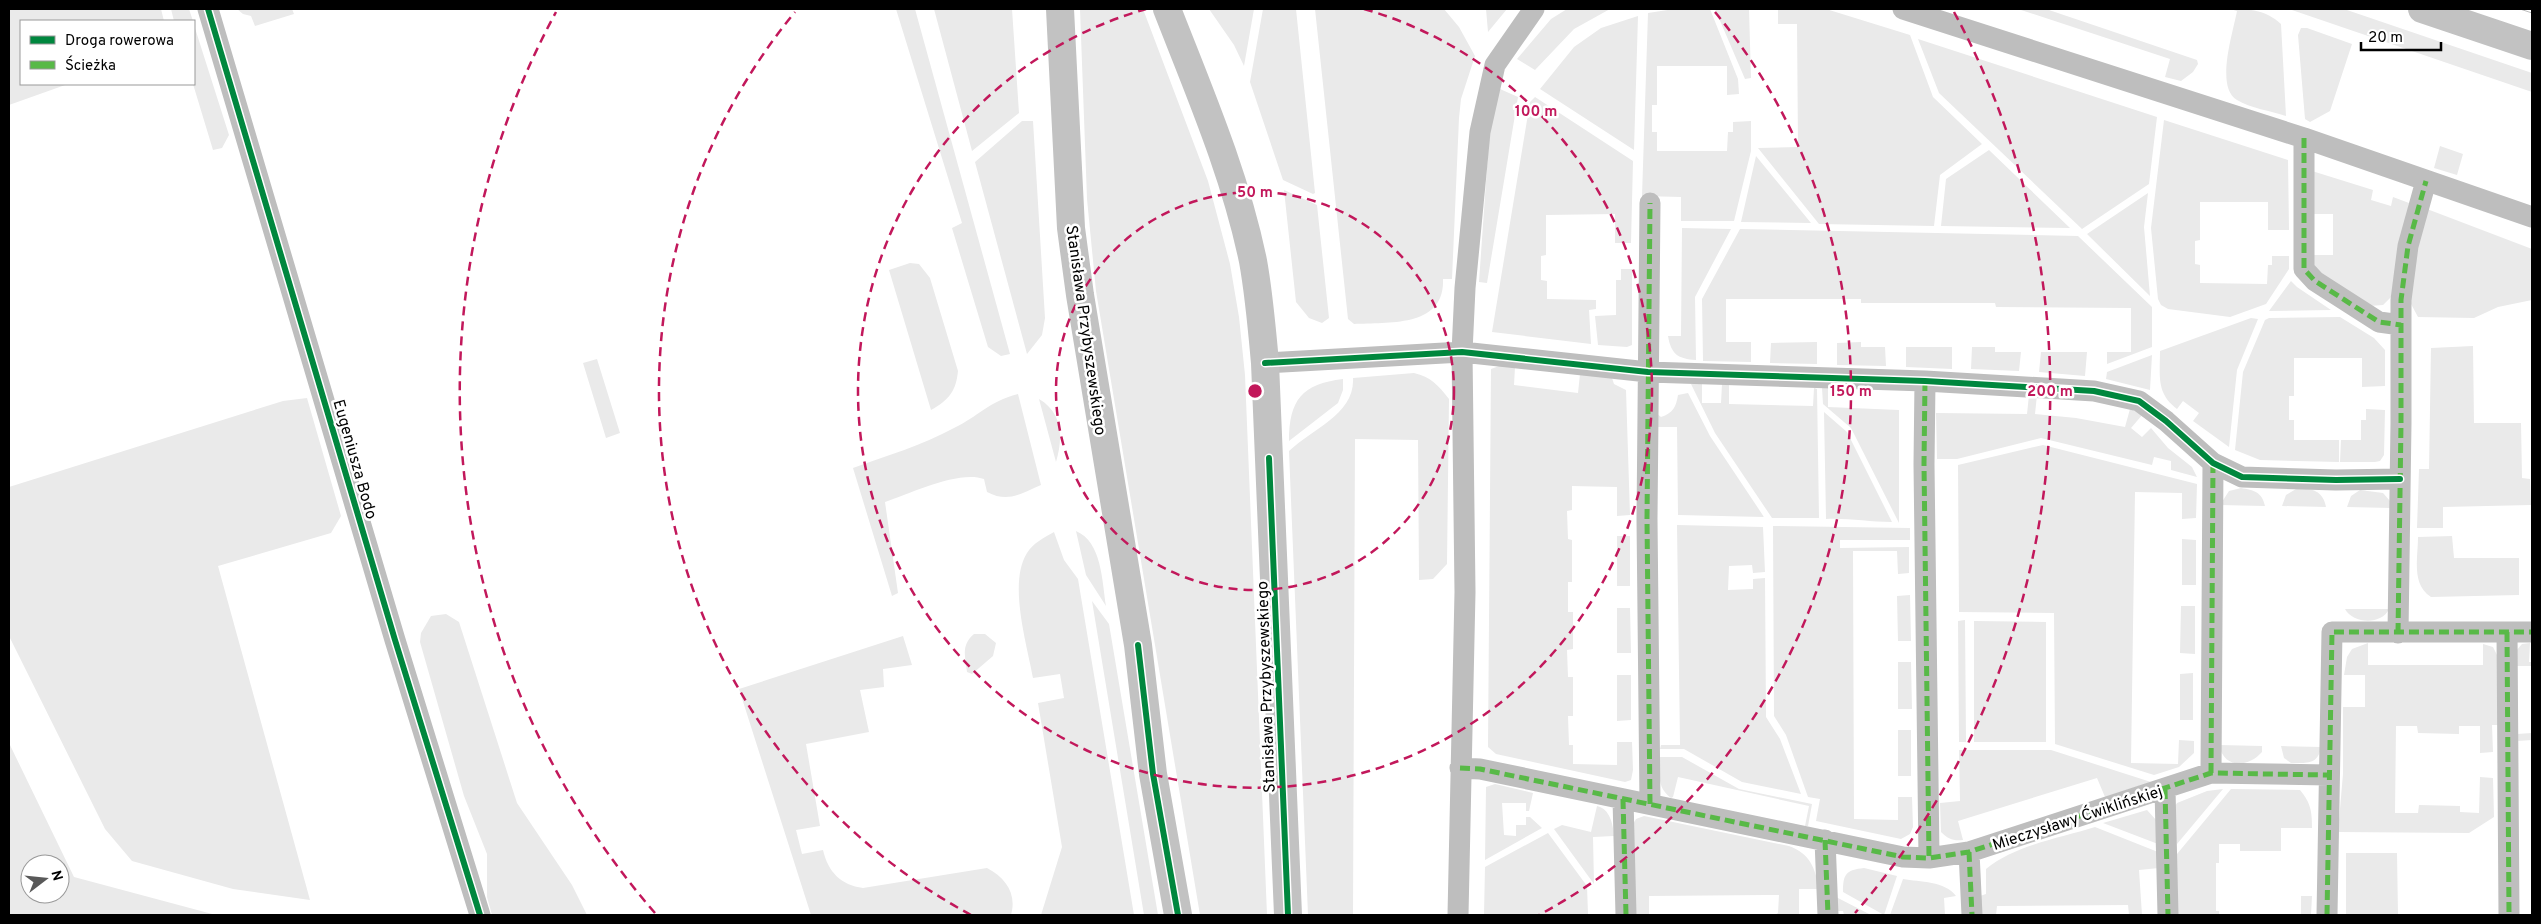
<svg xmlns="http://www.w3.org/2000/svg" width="2541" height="924" viewBox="0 0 2541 924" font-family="Overpass,sans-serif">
  <rect width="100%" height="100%" fill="#fff"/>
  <!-- green -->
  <path fill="#eaeaea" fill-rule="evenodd" d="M9,9H161L164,21H21V84H68L9,105Z
    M171,9H189L193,21H174Z
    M237,9H292L294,14L255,26L251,16L243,14Z
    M896,9H915L1010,354L1001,356L988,347L952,228L962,223Z
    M934,9H1012L1019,113L972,151Z
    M1080,9H1143L1208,181L1230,264L1239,317L1245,375L1267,915H1200L1096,291L1087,199Z
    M1209,9H1254L1244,66L1234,45Z
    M1263,9H1296L1315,193L1313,194L1283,180L1250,82Z
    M1315,9H1444L1459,27L1475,56L1461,99L1459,118L1452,279H1443C1445,328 1388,322 1354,324L1348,319Z
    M1486,9H1507L1488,32Z
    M1567,9H1610L1574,29L1535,70L1517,59L1551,19Z
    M1674,9H1710L1738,79L1739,94L1727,95V66H1657V105H1652V132H1657V151H1727L1728,132H1733V122L1751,121V151L1734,221H1681V197L1642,196L1648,13Z
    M1715,9H1749L1751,78L1745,79Z
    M1778,9H1826L1910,35L1933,97L1982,144L1940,175L1934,226L1819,224L1758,148L1798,147L1797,24H1778Z
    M2018,9H2046L2197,60L2198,64L2193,72L2181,81L2165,77L2170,59Z
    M2230,9C2250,9 2266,10 2281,24L2286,116C2271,111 2250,108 2237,100C2215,87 2233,33 2237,11Z
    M2289,9H2344L2532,73V92Z
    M1638,16L1634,150L1540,89L1574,47L1601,28Z
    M194,25L229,135L222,148L213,150L193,84Z
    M2301,28H2307L2352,44L2330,111L2310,122L2305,119L2298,35Z
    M1918,39L2157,117L2149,184L2082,229L1939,93Z
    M1500,89L1518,97L1487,283L1479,282L1490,125Z
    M1535,97L1633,161L1631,243H1615V214L1546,215V255L1541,256V280L1547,281V299L1596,300V309L1589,310L1591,344L1492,332L1530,102Z
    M2164,120L2288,160L2289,230H2268V202H2200V240L2195,241V264L2200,265V283L2267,284L2268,265H2272V256H2289V269L2266,304L2230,317L2168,309L2161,305L2158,299L2151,228Z
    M1022,121H1033L1045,318L1042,335L1027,354L975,162Z
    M2440,146L2463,154L2457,175L2434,168Z
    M1989,150L2070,228L1941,226L1946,179Z
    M1756,156L1811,223L1741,222Z
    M2312,171L2373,190L2371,200L2391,206L2393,197L2409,203L2392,296L2383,305L2369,306L2322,276L2314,265L2313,255H2333V214H2313Z
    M1284,190L1317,205L1329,318L1322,323L1309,318L1296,302Z
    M2148,193L2144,227L2150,296L2087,234Z
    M2427,209L2532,249V300L2498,307L2474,318L2418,317L2410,302L2417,242Z
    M1682,228L1731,229L1695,297L1696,360C1678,359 1671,354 1668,336H1681Z
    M1740,229L2078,236L2152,307V347L2107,364V352H2131V308L1996,307L1995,303H1861V299H1726V342H1751V362L1703,361L1702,299Z
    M910,263L919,264L930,278L958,371C956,391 949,400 931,410L889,270Z
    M1621,269H1632V345L1627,347L1598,345L1595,316L1616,315V280H1621Z
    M2291,281L2297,287L2331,310L2269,311Z
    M2340,317L2374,338L2385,350V386L2362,387V358H2294V396H2289V420H2294V440H2339V462L2260,460L2235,450L2243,372L2265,320L2269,318Z
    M2251,318L2258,319L2237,370L2229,447L2193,421L2199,413L2183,401L2177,409C2156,393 2160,376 2160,351Z
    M1817,342V364L1770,363L1771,343Z
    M1861,342V347H1885L1886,366L1837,365V343Z
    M2473,346L2474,423H2521L2522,478L2530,479L2531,505L2443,507V528H2417L2419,469H2429L2431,348Z
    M1906,347H1952V369L1906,367Z
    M1972,347H1995V352H2021L2019,371L1971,369Z
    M2041,352H2087L2085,376L2039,372Z
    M2152,355L2150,390L2106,379L2107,372Z
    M597,359L620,433L606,438L583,363Z
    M1502,365L1515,367L1514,385L1578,393L1580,374L1612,378L1614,384L1626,390L1630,515L1617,516V487L1572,486V510L1567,511L1568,539L1572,540V582H1568V612H1573V649L1567,650L1568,677H1573V716H1568L1569,745H1573V764L1617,765V742H1632L1633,770L1631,780L1625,782L1496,754L1488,747L1491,369Z
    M1414,373C1431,377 1438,385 1449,399L1447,564L1433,579L1419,580L1418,440L1355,439L1353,915H1308L1289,451C1312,429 1355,414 1353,378Z
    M1343,379V390L1338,403L1289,441C1289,400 1302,384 1343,379Z
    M1691,384H1702V403H1721L1722,384L1729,385V404L1813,406L1814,388L1817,389L1819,518H1772L1715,433Z
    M1822,388H1828V407L1899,410V523L1851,428L1823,404Z
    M1688,393L1710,436L1764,517L1678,515L1677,427H1656V413L1661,417C1673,413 1676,407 1678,395Z
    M1018,394L1041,485C1020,494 1008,503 987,492L984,479C959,470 911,493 885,502L898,593L892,596L853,468C886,456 923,445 954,428C979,416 988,402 1018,394Z
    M2029,395H2037L2035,414L2076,418L2125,427L2130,409L2143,414L2131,428L2142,437L2151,428L2168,448L2192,467L2197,477L2171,470V461L2154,457L2152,465L2041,438L1957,459H1937L1936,413L2027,414Z
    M307,398L341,516L331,533L218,566L310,900L233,889L132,861L105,829L9,636V487L283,401Z
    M1039,399C1063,413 1063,438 1056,462Z
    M2366,409L2385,410L2384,455L2380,461L2375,462H2340L2341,440H2361V420H2366Z
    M1824,412L1847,432L1892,522C1869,522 1848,518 1826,519Z
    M2043,445L2197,484L2196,518L2182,519V493L2135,492L2131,763L2178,764L2179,740L2194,741V753L2179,767L2154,775L2055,744L2054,613L1959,612L1958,465Z
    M2241,488C2254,490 2262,492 2265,506L2220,505L2229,491Z
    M2296,489C2311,488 2323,490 2326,507L2282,506L2286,495Z
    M2360,490L2383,493L2390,501L2391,508L2347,507L2351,496Z
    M1677,525L1763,527L1765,572L1753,573L1752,565L1729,566L1728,590L1753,589V579L1765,578L1766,717L1780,739L1801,794L1742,782L1684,749H1660L1661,745H1680Z
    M1773,526L1910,528V540H1840V548L1909,547V573L1898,574L1897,551H1853L1854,819L1898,820V797H1912L1913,827L1910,834L1901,839L1816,821L1820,799L1808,797L1786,735L1774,716Z
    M1076,531C1102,542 1102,581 1106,606L1086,575Z
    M1054,532L1064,560L1078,579L1134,915H1041L1062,847L1038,703L1064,698L1060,674L1033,678C1027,644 1008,583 1027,553C1033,543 1045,537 1054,532Z
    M1617,536H1630V586H1617Z
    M2452,536L2454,558H2519V595L2431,597C2411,584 2418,558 2418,537Z
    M2182,539L2196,540V585H2182Z
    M1910,595L1911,641H1898L1897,596Z
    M1092,601L1109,624L1158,915H1144Z
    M2181,606H2195V654L2180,653Z
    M1617,608H1630L1631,653H1617Z
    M2345,609H2389C2382,625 2353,624 2345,609Z
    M446,614L459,622L517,803L572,885L587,915H492L487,897V854L464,796L420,642L421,633L431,616Z
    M1965,620L1966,742H1959L1958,621Z
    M1974,621L2046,622V742H1974Z
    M974,634H985L996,643L993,656L972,674L967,672C965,656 961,645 974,634Z
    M903,636L912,665L883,669L884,687L860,690L869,732L806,744L820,826L796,830L802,854L823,850C828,872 841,885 863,888L987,868C1006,878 1017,894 1011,915H811L739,689Z
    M2368,643V665H2483V644L2493,647L2497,655L2499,725H2492L2493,752L2480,753V726H2459V734L2418,733L2417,726H2396L2395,813H2418L2419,805L2460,806V812L2479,813L2480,777L2493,778L2494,817L2469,833L2338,832L2343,774V707H2365V675H2344L2347,657L2352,649Z
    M2530,643L2529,662H2532V666H2514L2516,651L2522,644Z
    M1898,662H1911L1912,709H1898Z
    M2193,673V720H2180V674Z
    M1617,675H1631V720L1617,721Z
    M1898,730H1911V776H1898Z
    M2532,733V740L2517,741V734Z
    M9,743L74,877L216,915H9ZM30,864H60V894H30Z
    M2219,745L2262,746V752C2248,768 2224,769 2219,745Z
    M2281,746L2321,747C2318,765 2307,763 2291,763L2284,758Z
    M1959,750H2051L2151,782L2105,797L2097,778L1958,821L1963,840C1953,841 1948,839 1941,832L1940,803L1960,801Z
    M1660,757H1682L1739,789L1812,804L1808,826H1805L1809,806L1678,777L1673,797L1671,798C1656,787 1660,774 1660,757Z
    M1495,784L1533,793L1529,811H1526V803H1502L1504,835L1516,836V825H1526V817H1530L1542,828L1485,860L1486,787Z
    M2223,789L2177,844L2172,811L2177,803L2207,791Z
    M2231,789L2300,790C2311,803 2312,812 2312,828H2281V851H2240V844H2219V863H2216V911H2219V915H2176L2173,854H2177Z
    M1597,806C1610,809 1613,824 1614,836L1593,837L1594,884L1554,829L1562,825L1591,832Z
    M2147,810L2157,821L2158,844L2103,823Z
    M1644,816L1789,846C1810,854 1815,867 1819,889H1799V915H1775L1778,913L1779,895H1766L1649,896V915H1632L1629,831L1636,819Z
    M2095,827L2158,852L2159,868L2139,870L2142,915H2129L2128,905L1997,906L1996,915H1980V896L1986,894V869C2015,845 2060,838 2095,827Z
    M1548,833L1587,886L1588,914L1484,915L1485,867Z
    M2346,853H2397L2398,915H2346Z
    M1864,868L1897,876L1884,915L1843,892C1843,874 1846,870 1864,868Z
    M1903,879C1920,882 1945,881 1956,896L1944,898L1945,915H1890Z
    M2301,896H2312L2311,915H2301Z
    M1836,897L1871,915H1844L1843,911H1837Z"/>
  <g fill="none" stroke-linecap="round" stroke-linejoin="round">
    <!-- street -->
    <path stroke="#bebebe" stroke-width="21" d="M208,9L395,640L480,915
      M1903,9L2304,138L2532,217
      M2304,138V269L2315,281L2379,322L2401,325
      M1265,363L1462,352L1648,372L1925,381L2094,391L2139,401L2166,421L2213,463L2242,477L2336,480L2400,479
      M1925,381L1924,464L1929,858
      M2507,632L2509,915
      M2398,633L2401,423V300L2408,246L2426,181
      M1460,768L1480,769L1903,857L1929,858L1969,852L2211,773L2329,775
      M2211,773L2213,463
      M2165,789L2168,915
      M1623,799L1626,915
      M1650,804L1647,519L1650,203
      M1825,840L1828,915
      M1969,852L1972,915
      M1458,915L1465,592L1462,352L1465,288L1480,132L1495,65L1534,9
      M2327,915L2332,632H2532"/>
    <!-- secondary -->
    <path stroke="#c2c2c2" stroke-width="28" d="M1060,9L1071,228L1080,295L1138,645L1153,774L1178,915
      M1167,9C1199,91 1235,174 1253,261C1259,294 1262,329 1265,363L1288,915
      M2422,9L2532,46"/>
    <!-- tram -->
    <path stroke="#bdbdbd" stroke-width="1" d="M2520,9L2532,13"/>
    <!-- quiet -->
    <path stroke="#58b947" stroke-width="5" stroke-dasharray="10 5" stroke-linecap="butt" d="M2304,138V269L2315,281L2379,322L2401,325
      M1925,381L1924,464L1929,858
      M2507,632L2509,915
      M2398,633L2401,423V300L2408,246L2426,181
      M1460,768L1480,769L1903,857L1929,858L1969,852L2211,773L2329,775
      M2211,773L2213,463
      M2165,789L2168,915
      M1623,799L1626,915
      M1650,804L1647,519L1650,203
      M1825,840L1828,915
      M1969,852L1972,915
      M2327,915L2332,632H2532"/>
    <defs>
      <path id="cycleway" d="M208,9L395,640L480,915
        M1265,363L1462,352L1648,372L1925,381L2094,391L2139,401L2166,421L2213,463L2242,477L2336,480L2400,479
        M1269,458L1288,915
        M1138,645L1153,774L1178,915"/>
    </defs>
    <!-- cycleway casing -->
    <use href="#cycleway" stroke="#fff" stroke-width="9"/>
    <!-- cycleway -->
    <use href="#cycleway" stroke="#00873e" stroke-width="6"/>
  </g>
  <!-- distance rings -->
  <g fill="none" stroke="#c2185b" stroke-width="2.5" stroke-dasharray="9 6">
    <circle cx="1255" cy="391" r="199"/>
    <path d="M1364 9A397 397 0 1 1 1146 9"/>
    <path d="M971 915A596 596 0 0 1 795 12M1715 12A596 596 0 0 1 1539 915"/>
    <path d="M655 913A795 795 0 0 1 556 12M1954 12A795 795 0 0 1 1855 913"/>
  </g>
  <g text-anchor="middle" stroke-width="5" stroke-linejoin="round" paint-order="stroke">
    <!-- street labels -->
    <g font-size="16" fill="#000" stroke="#fff">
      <text transform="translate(1087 330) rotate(82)" y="6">Stanisława Przybyszewskiego</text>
      <text transform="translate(356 459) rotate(74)" y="6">Eugeniusza Bodo</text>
      <text transform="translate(1265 687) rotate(-92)" y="6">Stanisława Przybyszewskiego</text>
      <text transform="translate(2077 817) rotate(-18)" y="6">Mieczysławy Ćwiklińskiej</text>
    </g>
  </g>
  <circle cx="1255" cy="391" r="8" fill="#c2185b" stroke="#fff" stroke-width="2.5"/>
  <g font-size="15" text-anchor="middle" font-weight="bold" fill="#c2185b" stroke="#fff" stroke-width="5" stroke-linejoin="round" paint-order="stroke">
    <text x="1536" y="116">100 m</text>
    <text x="1255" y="197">50 m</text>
    <text x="1851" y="396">150 m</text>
    <text x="2050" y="396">200 m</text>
  </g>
  <!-- border -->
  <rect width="2541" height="924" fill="none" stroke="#000000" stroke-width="20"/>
  <!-- legend -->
  <rect x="20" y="20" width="175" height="65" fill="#ffffff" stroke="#999999"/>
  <rect x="30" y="36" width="25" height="8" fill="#00873e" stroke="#999999"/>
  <text x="65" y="45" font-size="15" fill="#000000">Droga rowerowa</text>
  <rect x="30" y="61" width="25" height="8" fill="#58b947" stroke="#999999"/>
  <text x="65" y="70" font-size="15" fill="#000000">Ścieżka</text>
  <!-- north arrow -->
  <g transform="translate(45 879) rotate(74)"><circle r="24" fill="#ffffff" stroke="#999999"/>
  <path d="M0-4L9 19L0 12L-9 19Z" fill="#595959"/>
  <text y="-8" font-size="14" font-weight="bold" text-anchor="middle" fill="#000000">N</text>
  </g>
  <!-- scale -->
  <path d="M2361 42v8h80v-8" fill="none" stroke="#000000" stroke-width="2.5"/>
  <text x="2368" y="42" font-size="15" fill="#000000" stroke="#ffffff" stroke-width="4" paint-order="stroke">20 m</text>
</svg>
